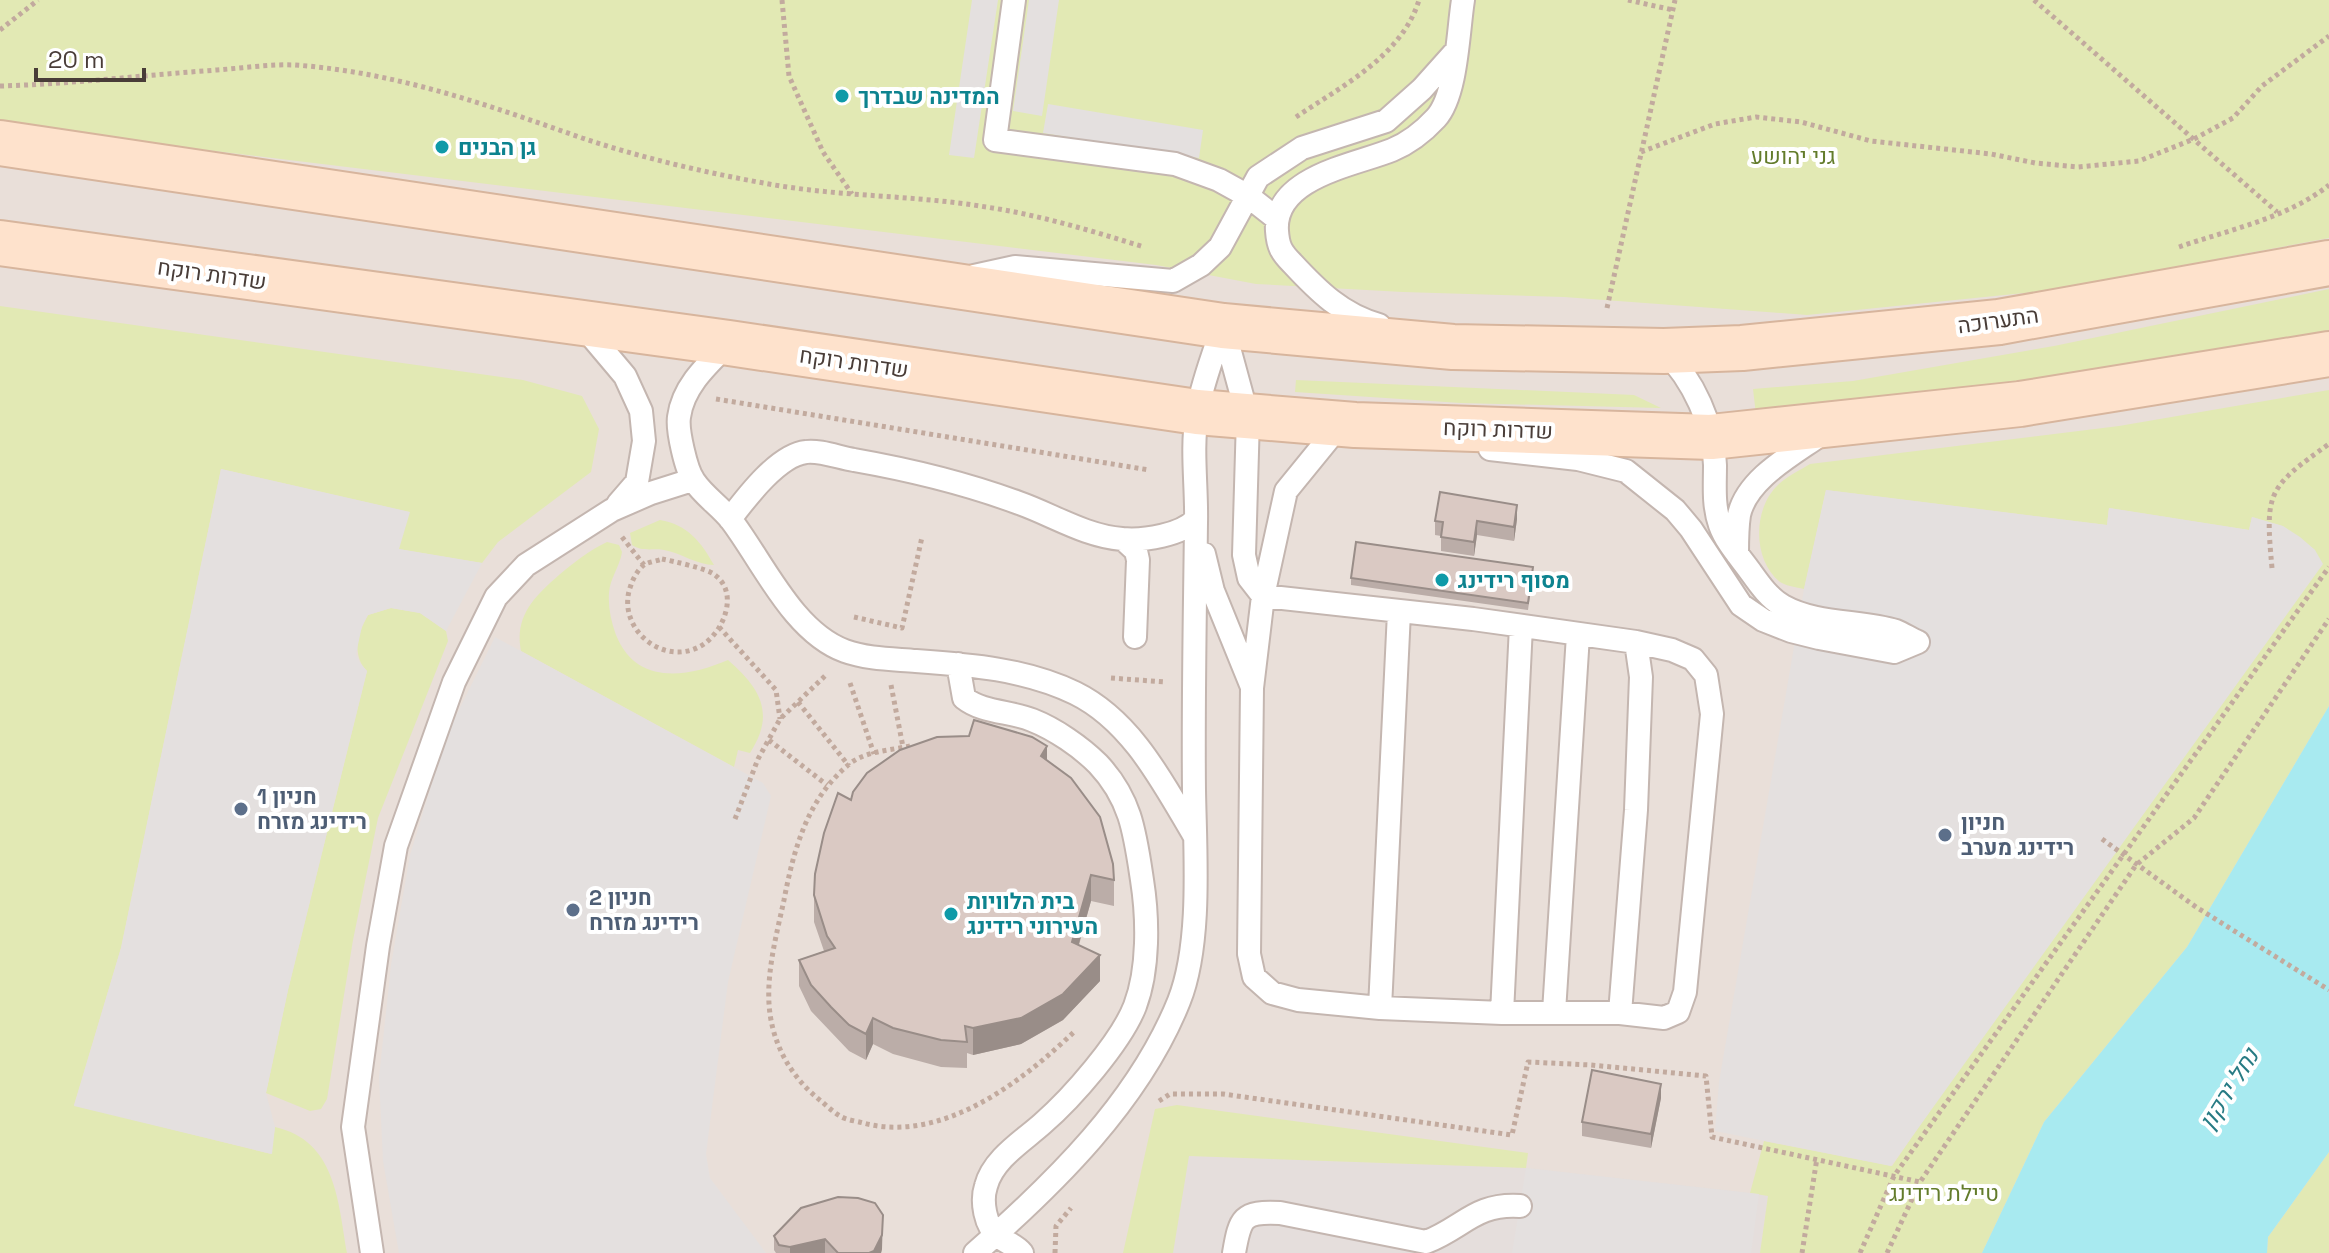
<svg xmlns="http://www.w3.org/2000/svg" width="2329" height="1253" viewBox="0 0 2329 1253" font-family="'Space Grotesk',Heebo,sans-serif">
  <rect width="100%" height="100%" fill="#f5efeb"/>
  <!-- residential -->
  <path fill="#e9dfd9" d="M0,0H2329V1253H0Z"/>
  <!-- industrial -->
  <path fill="#e5dedc" d="M1188,1156L1526,1168L1768,1195L1760,1253H1173Z"/>
  <!-- green -->
  <path fill="#e2e9b4" d="M0,0H2329V238L2045,291L1807,315L1564,297L1403,292L1256,284L1156,265L0,125Z
    M2329,289V330L2058,381L1756,415L1753,389L1853,381L2054,346Z
    M0,306L523,380L582,396L599,429L591,472L498,542L482,563L398,549L409,512L221,469L121,948L74,1105L271,1154L275,1127C336,1141 338,1201 347,1253H0Z
    M1296,380L1634,395L1661,408L1461,403L1295,392Z
    M2329,390V706L2187,947L2044,1122L1982,1253H1760L1768,1196L1750,1193L1764,1141L1892,1166L2315,550L2282,526L2252,517L2249,530L2109,508L2107,525L1826,490L1804,589C1796,587 1786,586 1780,582C1752,560 1753,508 1778,485C1787,476 1799,471 1810,464L2119,426Z
    M660,520C687,524 702,543 714,565C697,565 681,553 664,550C652,548 642,552 632,545L630,533Z
    M607,542L619,545L622,552C620,566 610,578 609,593C608,607 611,621 616,635C636,685 686,678 728,660C760,688 776,713 750,753L738,750L734,767L521,651C514,616 535,596 559,575C573,563 590,550 607,542Z
    M391,608L420,613L446,631L448,641L378,818L353,940L327,1099L321,1109L310,1111L266,1093L288,990L367,671C351,655 358,633 368,615Z
    M1177,1105L1528,1153L1526,1168L1189,1156L1173,1253H1123L1155,1109Z
    M2329,1152V1253H2267L2268,1237Z"/>
  <!-- parking -->
  <path fill="#e4e0df" d="M972,0H998L974,158L949,155Z
    M1029,0H1059L1042,116L1013,111Z
    M1048,104L1203,130L1199,158L1043,133Z
    M221,469L410,512L399,549L482,563L446,631L420,613L391,608L368,615L362,626L356,654L360,663L367,671L288,990L266,1093L275,1127L272,1154L74,1106L121,948Z
    M1826,490L2107,525L2109,508L2249,530L2252,517L2283,526L2300,537L2315,550L2323,564L1891,1166L1715,1131L1719,1082L1804,589Z
    M495,637L763,783L771,796L728,982L706,1154L710,1178L766,1253H399L383,1161L379,1077L391,965L410,855L447,734Z
    M1526,1168L1759,1194L1751,1253H1512Z"/>
  <!-- water -->
  <path fill="#a8eaf0" d="M2329,706V1152L2268,1237L2267,1253H1982L2044,1122L2187,947Z"/>
  <g fill="none" stroke-linecap="round" stroke-linejoin="round">
    <defs>
      <path id="lane" d="M1014,0L995,140L1175,164L1219,180L1248,196L1276,218
        M974,276L1015,267L1173,281L1201,265L1220,247L1258,177L1302,148L1386,121L1422,89L1456,51
        M582,325L625,376L641,411L644,441L637,482L618,504
        M1379,325C1342,315 1318,291 1292,263C1281,252 1278,246 1277,231C1273,177 1355,165 1392,150C1409,143 1424,131 1436,118C1457,95 1458,31 1463,0
        M1223,326L1248,418L1244,555L1249,578L1263,596L1473,619L1636,642L1672,650L1693,659L1706,675L1712,714L1685,992L1678,1012L1664,1018L1620,1013H1502L1380,1008L1298,1000L1272,993L1254,977L1249,954L1252,688L1263,596L1286,491L1330,437L1346,427
        M729,343C708,364 683,386 679,417C677,430 686,470 694,481C704,496 720,506 731,520C763,562 793,632 845,651C867,659 893,659 916,661C971,665 1025,669 1075,693C1132,721 1163,783 1194,835
        M1664,351C1693,379 1714,425 1715,465C1715,486 1713,505 1720,525C1726,542 1740,557 1750,571C1760,585 1769,598 1783,606C1817,625 1860,620 1896,631C1903,634 1911,639 1918,642
        M1490,449L1578,459L1626,471L1675,510L1691,529L1741,605L1763,620L1791,631L1819,638L1894,652L1918,642
        M730,519C746,498 778,455 806,452C820,450 840,458 854,460C911,470 965,483 1019,503C1053,515 1085,536 1122,539C1144,541 1182,535 1196,519
        M1123,539L1136,551L1138,560L1135,637
        M1204,554L1213,591L1252,687
        M1737,554C1737,541 1737,528 1739,515C1747,478 1794,454 1823,433
        M958,664L964,698C983,713 1010,711 1032,720C1055,729 1081,747 1098,764C1131,799 1135,833 1142,880C1148,918 1149,969 1135,1006C1121,1042 1072,1098 1042,1124C1023,1141 993,1159 986,1186C981,1201 985,1226 998,1236C1006,1243 1016,1245 1022,1253
        M1380,1008L1399,612
        M1554,1012L1578,635
        M1502,1013L1521,626
        M1620,1013L1636,810L1641,677L1636,642
        M372,1253L353,1127L378,946L396,846L454,682L496,597L526,565L612,510L651,493L692,480
        M975,1253C1055,1183 1139,1101 1179,1001C1202,943 1195,852 1194,790C1193,701 1195,612 1196,523C1197,487 1191,450 1197,414C1201,385 1214,355 1222,327
        M1234,1253C1240,1218 1242,1211 1280,1213L1426,1242C1463,1228 1475,1203 1520,1206"/>
      <path id="secondary" d="M0,143L1223,326L1453,347L1664,351L1742,348L1999,322L2329,263
        M0,243L729,343L1197,412L1355,425L1711,437L2020,404L2329,354"/>
    </defs>
    <!-- lane casing -->
    <use href="#lane" stroke="#c4b6b0" stroke-width="26"/>
    <!-- secondary casing -->
    <use href="#secondary" stroke="#d7b59d" stroke-width="48"/>
    <!-- path -->
    <path stroke="#c2aa9e" stroke-width="5" stroke-dasharray="4 4" stroke-linecap="butt" d="M782,0L789,76L823,152L852,194
      M1628,0L1673,10
      M2034,0L2277,212
      M0,30L38,0
      M0,86C73,84 144,75 217,70C243,68 270,64 295,65C395,72 488,105 582,138C642,158 707,173 769,184C841,197 915,195 986,207C1040,215 1092,231 1144,247
      M1296,117C1342,86 1402,56 1419,0
      M1641,152L1715,124L1756,117L1801,122L1871,141L1991,154L2035,163L2078,167L2139,161L2194,139L2233,118L2262,86L2329,36
      M2179,247C2228,230 2288,218 2329,185
      M1607,308L1675,0
      M716,399L1149,470
      M622,537L644,565
      M662,559C672,561 709,569 715,575C739,593 724,630 704,644C665,670 614,628 631,585C633,579 638,569 644,565C648,562 657,561 662,559Z
      M2272,568C2265,492 2267,488 2329,444
      M854,617L902,628L922,537
      M719,627L776,690L780,719
      M1111,678L1165,682
      M850,683L874,754
      M891,685L903,747
      M798,702L849,766
      M769,740L827,785
      M910,746C892,750 868,751 852,762C808,796 794,848 784,900C776,937 765,977 770,1014C775,1049 793,1079 821,1101C827,1106 833,1112 840,1116C846,1120 856,1121 863,1123C942,1144 1022,1082 1076,1030
      M735,819L758,759L780,719L827,674
      M2102,839L2196,907L2329,990
      M1159,1101L1170,1094H1223L1512,1135L1528,1062L1591,1065L1706,1076L1712,1137L1920,1182
      M1055,1253L1056,1226L1071,1208
      M1802,1253L1817,1158
      M1860,1253L1894,1176L2329,567
      M1887,1253L1920,1182L2136,865L2194,818L2329,619"/>
    <!-- lane -->
    <use href="#lane" stroke="#fff" stroke-width="22"/>
    <!-- secondary -->
    <use href="#secondary" stroke="#fee2cc" stroke-width="44"/>
  </g>
  <!-- wall -->
  <path fill="#bbada8" d="M1517,519L1514,541L1477,535L1474,556L1441,551V536L1435,535V521Z
    M1533,574L1528,610L1351,585V578Z
    M1047,761L1114,880V906L1091,901L1079,945L1100,981L1063,1020L1021,1044L973,1055L967,1053V1068L941,1067L893,1054L873,1044L866,1060L849,1051L811,1011L799,986V960L824,951L814,922V895L851,800Z
    M1661,1098L1651,1148L1582,1136V1122Z
    M838,1197L882,1249L881,1253H776L774,1250V1236Z"/>
  <!-- shaded-wall -->
  <path fill="#998d88" d="M1517,505V519L1514,541V527Z
    M1477,521V535L1474,556V542Z
    M1047,746V772L1041,756Z
    M1091,875V901L1072,968V942Z
    M1100,955V981L1063,1020L1021,1044L973,1055V1028Z
    M873,1018V1044L866,1060V1034Z
    M1661,1084V1098L1651,1148V1134Z
    M883,1215L882,1249L881,1253H869Z
    M825,1239V1253H790V1247Z"/>
  <!-- building -->
  <path fill="#dac9c3" stroke="#998d88" stroke-width="2" d="M1440,492L1517,505L1514,527L1477,521L1474,542L1441,537L1443,522L1435,521Z
    M1356,542L1533,567L1528,603L1351,578Z
    M974,720L1032,737L1047,746L1041,756L1071,778L1100,817L1113,864L1114,880L1091,875L1072,942L1100,955L1063,994L1021,1018L973,1028L965,1026L967,1042L941,1040L893,1028L873,1018L866,1034L849,1025L831,1007L811,985L799,960L835,948L827,936L814,895L815,874L824,833L838,793L851,800L853,792L867,773L900,750L937,737L969,736Z
    M1592,1070L1661,1084L1651,1134L1582,1122Z
    M838,1197L858,1198L875,1203L883,1215L882,1235L874,1251L869,1253H838L825,1239L790,1247L779,1245L774,1236L801,1208Z"/>
  <!-- markers -->
  <g fill="#0f9aa8" stroke="#fff" stroke-width="3">
    <circle cx="842" cy="96" r="8"/>
    <circle cx="442" cy="147" r="8"/>
    <circle cx="1442" cy="580" r="8"/>
    <circle cx="951" cy="914" r="8"/>
  </g>
  <g fill="#5c6f8a" stroke="#fff" stroke-width="3">
    <circle cx="241" cy="809" r="8"/>
    <circle cx="1945" cy="835" r="8"/>
    <circle cx="573" cy="910" r="8"/>
  </g>
  <g text-anchor="middle" stroke-width="8" stroke-linejoin="round" paint-order="stroke">
    <!-- culture labels -->
    <g font-size="22" font-weight="bold" fill="#0d838f" stroke="#fff" text-anchor="start">
      <text x="858" y="104">המדינה שבדרך</text>
      <text x="458" y="155">גן הבנים</text>
      <text x="1458" y="588">מסוף רידינג</text>
      <text x="967" y="909">בית הלוויות<tspan x="967" dy="25">העירוני רידינג</tspan></text>
    </g>
    <!-- park labels -->
    <g font-size="22" fill="#637c2b" stroke="#fff">
      <text x="1793" y="164">גני יהושע</text>
      <text x="1944" y="1201">טיילת רידינג</text>
    </g>
    <!-- street labels -->
    <g font-size="22" fill="#493d38" stroke="#fff">
      <text transform="translate(212 274) rotate(8)" y="8">שדרות רוקח</text>
      <text transform="translate(1998 320) rotate(-8)" y="8">התערוכה</text>
      <text transform="translate(854 362) rotate(8)" y="8">שדרות רוקח</text>
      <text transform="translate(1498 429) rotate(2)" y="8">שדרות רוקח</text>
    </g>
    <!-- service labels -->
    <g font-size="22" font-weight="bold" fill="#4e5e75" stroke="#fff" text-anchor="start">
      <text x="257" y="804">1 חניון<tspan x="257" dy="25">רידינג מזרח</tspan></text>
      <text x="1961" y="830">חניון<tspan x="1961" dy="25">רידינג מערב</tspan></text>
      <text x="589" y="905">2 חניון<tspan x="589" dy="25">רידינג מזרח</tspan></text>
    </g>
    <!-- water labels -->
    <g font-size="24" font-style="italic" fill="#277b84" stroke="#fff">
      <text transform="translate(2229 1089) rotate(-58)" y="8">נחל ירקון</text>
    </g>
  </g>
  <!-- scale -->
  <path d="M36 68v12h108v-12" fill="none" stroke="#493d38" stroke-width="4"/>
  <text x="48" y="68" font-size="24" fill="#493d38" stroke="#ffffff" stroke-width="6" paint-order="stroke">20 m</text>
</svg>
